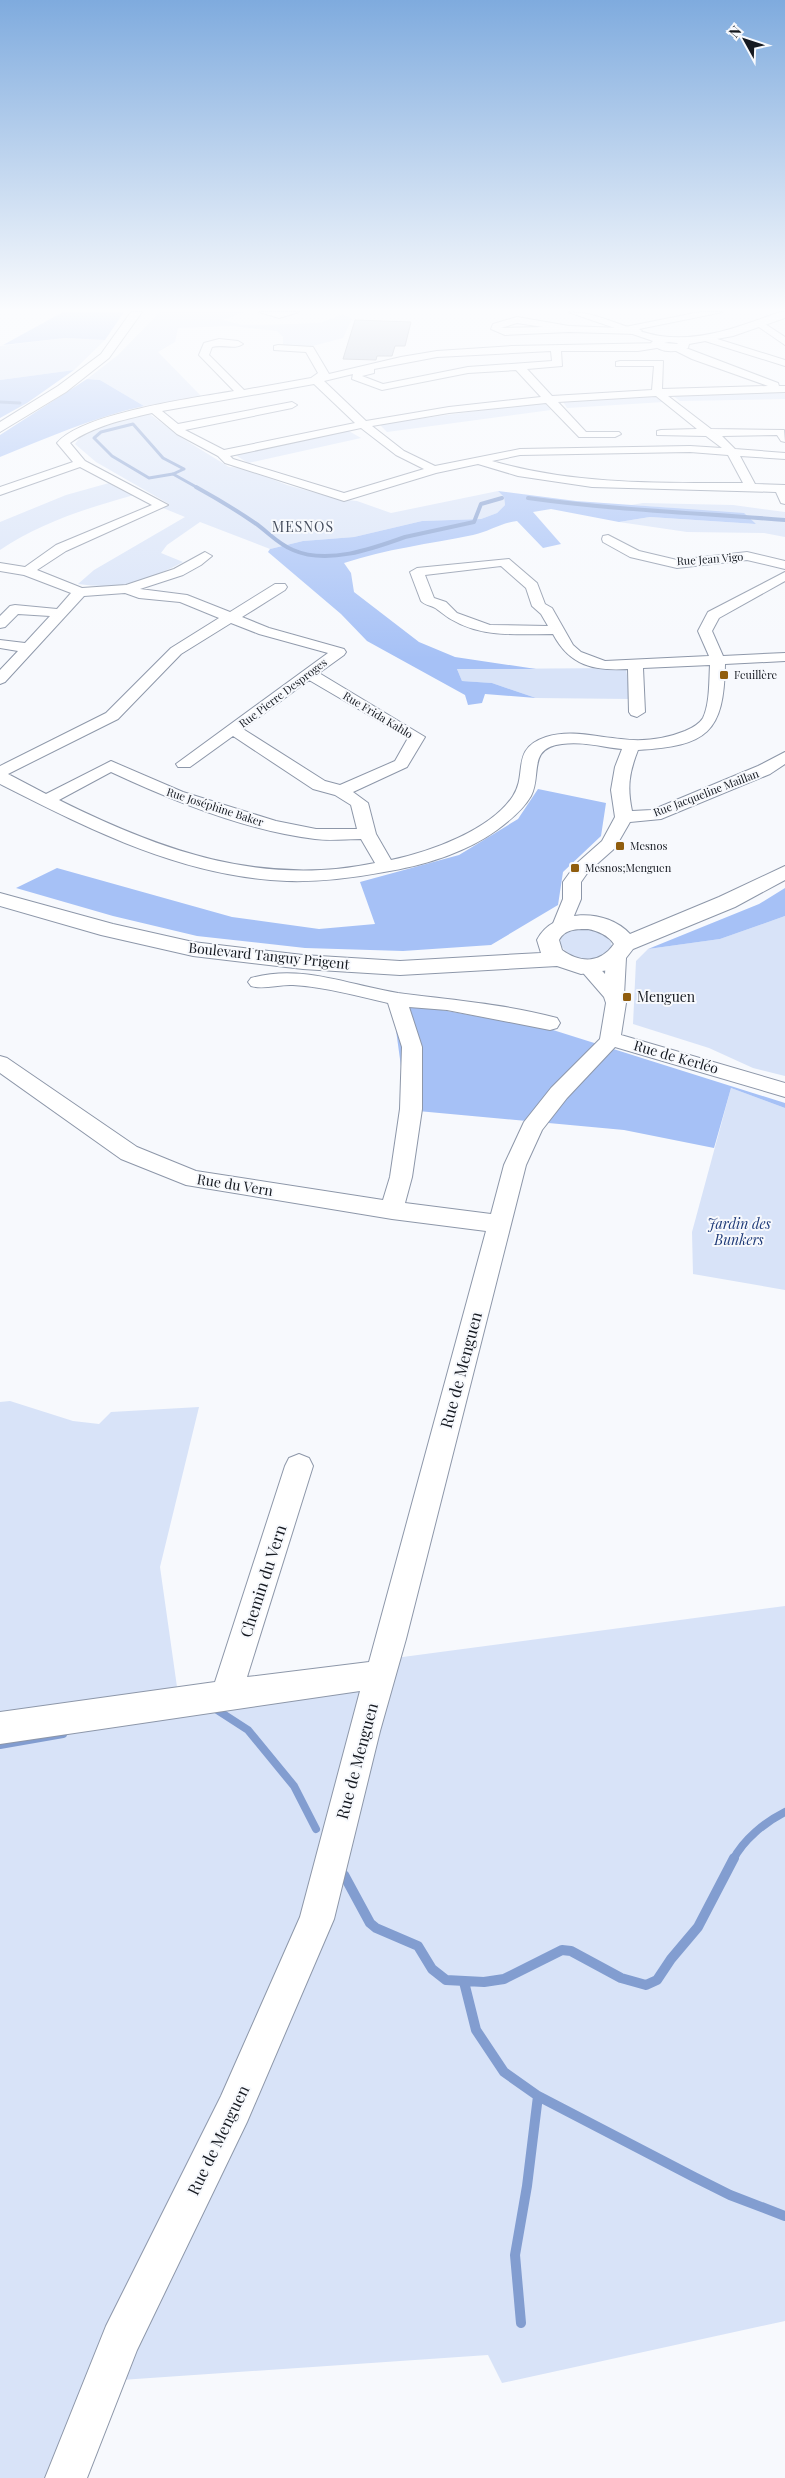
<svg xmlns="http://www.w3.org/2000/svg" width="785" height="2478" viewBox="0 0 785 2478" font-family="'Playfair Display',serif">
  <rect width="100%" height="100%" fill="#f7f9fd"/>
  <!-- green -->
  <path fill="#d8e3f8" d="M160,312H245L223,320L242,325L295,324L320,323L343,314L352,319L343,338L309,347H283V337L277,331L232,326L178,328L175,342L158,352L202,397L144,406L100,380L87,379L118,355Z
    M65,338L105,340L74,370L0,380V346Z
    M780,391L785,393V399L680,401L669,393Z
    M650,394L664,402L567,408L562,400Z
    M544,402L551,410L387,432L379,424Z
    M145,414L151,415L182,438L229,467L244,468L287,485L338,499L357,501L391,513L498,491L504,497L505,505L497,513L481,519L422,521L354,537L303,541L270,549L200,522L167,545L161,553L183,562C146,582 120,590 78,584L94,570L185,517L163,508L169,504L96,462L75,444L83,433Z
    M347,430L361,438L248,463L234,454Z
    M109,483L134,495C87,508 40,523 0,550V522L66,495Z
    M643,503L733,505L785,512V537L764,533L687,532L619,522L650,517L756,524L671,508L631,505Z
    M626,668L630,699L536,698L492,683L462,681L457,669Z
    M785,916V1076L753,1068L709,1048L633,1024L636,961L648,949L720,939Z
    M585,928C596,930 610,933 612,946C605,967 567,962 560,943C562,930 574,930 585,928Z
    M731,1088L785,1108V1290L693,1274L692,1232Z
    M10,1401L73,1421L99,1424L111,1412L199,1407L160,1567L177,1687L785,1606V2321L502,2383L488,2355L121,2380L73,2478H0V1402Z"/>
  <!-- forest -->
  <path fill="#a6c1f6" d="M63,312H124L105,340L65,338L3,345Z
    M74,370L27,403L0,418V380Z
    M87,379L100,380L144,406C94,417 47,438 0,457V435Z
    M498,491L576,501L744,513L756,524L650,517L619,522L551,509L533,512L561,544L543,548L517,521C501,523 488,532 473,535C429,544 386,549 344,563L351,573L354,592L419,642L455,657L536,669H457L462,681L492,683L536,698L485,694L482,703L468,705L465,695L367,641L341,614L268,552L270,549L303,541L354,537L422,521L481,519L497,513L505,505L504,497Z
    M538,789L606,803L601,836L563,872L558,905L491,945L403,951L305,948L197,936L113,916L16,888L57,868L232,917L319,929L375,924L360,882L459,855L518,819Z
    M785,888V916L720,939L648,949L759,904Z
    M392,1001L553,1030L785,1103V1108L731,1088L714,1148L624,1130L407,1110Z"/>
  <g fill="none" stroke-linecap="round" stroke-linejoin="round">
    <!-- stream-far3 -->
    <path stroke="#829dd0" stroke-width="3" d="M0,402L20,403
      M133,424L163,458L184,469L173,474L149,478L112,456L94,438L101,432Z
      M173,474L198,488"/>
    <!-- stream-far2 -->
    <path stroke="#829dd0" stroke-width="4" d="M196,487C216,498 236,510 255,523C268,532 278,544 293,550C327,565 372,549 405,537
      M528,498C613,510 699,513 785,520
      M405,537L474,522L481,504L502,498"/>
    <!-- stream-far1 -->
    <path stroke="#829dd0" stroke-width="8" d="M214,1708L248,1730L294,1786L316,1829
      M0,1745L63,1734
      M733,1860C743,1840 765,1822 785,1812"/>
    <!-- stream -->
    <path stroke="#829dd0" stroke-width="10" d="M344,1875L370,1923L376,1928L418,1946L432,1969L446,1980L484,1982L504,1979L562,1950L571,1951L621,1978L646,1985L657,1980L671,1959L698,1927L734,1858
      M464,1982L476,2030L504,2072L538,2096L694,2177L730,2195L785,2216
      M521,2323L515,2255L527,2186L538,2096"/>
  </g>
  <!-- building -->
  <path fill="#b4bed1" stroke="#848d9f" d="M355,320L411,322L405,346H395L392,356H377L376,360L343,359Z"/>
  <g fill="none" stroke-linecap="round" stroke-linejoin="round">
    <defs>
      <path id="minor" d="M259,312H299L279,318Z
        M700,312H723L639,329L642,331L637,334L569,332L505,335L491,329L493,324L517,317L569,326L620,328ZM517,323L543,327L501,328Z
        M759,320L785,337V345L756,325V321Z
        M705,337H711L785,360V366L705,341Z
        M219,339L238,341L243,344C235,350 222,344 212,347L209,355L244,390L311,378L318,373L306,352L274,350V346L278,345L313,347L329,374L401,357L437,351L512,346L663,343V347L638,351H561L562,366L527,369L552,396L652,390L654,366H616V362L620,361H663L662,389L768,386L692,359L674,350L673,348L678,345L778,383L779,386H785V392L668,396L711,429L784,430L785,442L781,441L777,435L722,436L735,449L785,453V459L740,456L755,484L785,485V504L781,503L776,492L592,487L518,476L478,464L436,473L344,501L225,463L218,456L177,434L152,413C123,420 93,426 70,443L85,461L168,505L66,551L37,570L82,588L126,585L174,569L205,552L212,556L201,565L183,575L140,589L187,595L230,612L275,584H285L287,587L285,590L242,617L269,628L344,649L346,652L344,655L319,673L425,737L407,767L353,792L368,803L376,834L391,860C430,852 491,830 513,796C528,773 510,749 546,737C571,729 596,737 621,739C643,742 665,739 685,731C692,728 699,724 703,718C710,703 709,681 710,665L643,668L645,712L637,717L631,715L629,712L628,669C594,671 570,666 553,634C510,634 473,639 438,610C433,605 425,606 421,601L410,572L417,568L509,559L537,583L545,604L552,608L573,645L581,652L605,661L709,656L698,631L708,612L785,572V581L719,618L712,631L723,656L785,653V661L725,664C724,733 707,746 638,750C629,773 627,787 632,811L652,810L758,766L785,752V764L770,774L661,819L630,822L615,848L588,872L581,882V899L568,930H554L552,926L563,899V882L576,864L602,841L615,817L611,790L615,767L622,749C602,747 582,741 562,744C527,748 542,775 531,796C523,810 509,821 497,830C465,853 422,866 384,872C352,878 320,882 287,881C183,877 91,830 0,784V766L106,713L171,648L219,618L180,602L139,598L125,593L84,596L5,682L0,684V670L18,651L0,648V640L25,643L50,616L18,614L5,627L0,628V616L10,606L15,605L57,609L71,593L24,575L0,571V563L25,567L56,545L152,505L80,467L0,495V487L73,462L57,443C82,413 194,398 234,391L199,355L204,343ZM551,351L552,361L468,367L383,384L362,376L374,373V369L437,357ZM516,370L541,397L449,407L366,421L324,381L353,374L352,379L382,390L468,373ZM314,384L355,423L224,450L185,430L292,408L297,405L292,402L178,424L162,411ZM656,396L697,429L661,430L657,431V435L706,436L722,448L690,446L520,449L435,466L404,451L372,426L449,413L546,403L579,437H615L621,434L619,432H586L558,402ZM361,428L396,455L424,469L344,493L233,459L230,456ZM690,452L728,455L743,483C659,483 574,485 492,461L520,455ZM501,566L526,588L532,606L541,614L548,626L490,625L457,613L446,602L434,598L425,575ZM231,623L259,634L328,653L176,764L178,767H190L233,736L313,789L335,795L351,805L357,829H316L276,821L183,792L111,761L46,794L8,774L118,719L181,654ZM309,680L408,738L395,761L340,785L325,781L243,729ZM111,772C173,801 247,831 315,839C330,841 346,839 361,839L375,863C261,887 159,850 59,800Z
        M608,535L639,551L677,560L747,552L785,561V569L747,560L677,568L630,557L603,542L602,539L603,536Z
        M616,952L623,954L626,958L624,995L626,1003L621,1035L785,1083V1097L615,1047L567,1098L542,1130L526,1165L406,1639L380,1731L334,1919L247,2122L137,2350L87,2478H45L106,2326L221,2096L300,1917L360,1691L0,1744V1712L215,1682L285,1466L289,1458L299,1454L309,1458L313,1466L247,1677L369,1662L486,1231L392,1219L186,1185L121,1159L0,1073V1056L7,1058L137,1147L196,1171L383,1200L390,1177L400,1109L402,1047L388,1003C357,996 326,987 293,985C279,984 264,990 251,986L248,982L251,978C302,964 348,985 398,993C451,1000 505,1004 557,1018L560,1023L557,1028L550,1030L447,1010L409,1007L422,1047V1109L412,1177L405,1203L491,1214L504,1165L524,1122L551,1088L600,1039L606,1003L604,997L578,967L581,963C593,960 597,965 605,974L606,958L609,954Z"/>
      <path id="tertiary" d="M568,312C601,312 628,331 660,336C703,342 740,326 780,312H785V318L733,336L689,344L688,348C676,352 661,354 651,343L653,341ZM669,342L677,343L678,344L664,343Z
        M785,866V880L735,907L633,949L626,958L609,970L581,974L557,966L400,975L303,969L193,956L101,935L0,906V893L113,924L193,942L303,955L400,961L541,953L537,940C553,908 607,908 630,934L719,897ZM588,929C598,931 608,935 614,944C600,964 580,963 562,950L559,940C565,929 576,929 588,929Z"/>
      <path id="primary" d="M131,312H142L109,358L66,392L0,432V422L58,386L101,354Z"/>
    </defs>
    <!-- minor casing -->
    <use href="#minor" stroke="#8d97a9" stroke-width="2"/>
    <!-- tertiary casing -->
    <use href="#tertiary" stroke="#8d97a9" stroke-width="2"/>
    <!-- primary casing -->
    <use href="#primary" stroke="#8d97a9" stroke-width="2"/>
    <!-- minor -->
    <use href="#minor" fill="#fff" fill-rule="evenodd"/>
    <!-- tertiary -->
    <use href="#tertiary" fill="#fff" fill-rule="evenodd"/>
    <!-- primary -->
    <use href="#primary" fill="#fff" fill-rule="evenodd"/>
  </g>
  <!-- sky -->
  <linearGradient id="sky" x2="0" y2="1"><stop stop-color="#7fabde"/><stop offset="0.47" stop-color="#fbfcfe"/><stop offset="1" stop-color="#fbfcfe" stop-opacity="0"/></linearGradient>
  <rect width="785" height="659" fill="url(#sky)"/>
  <!-- markers -->
  <g fill="#905d0e" stroke="#f7f9fd" stroke-width="2">
    <rect x="719" y="670" width="10" height="10" rx="2.5"/>
    <rect x="615" y="841" width="10" height="10" rx="2.5"/>
    <rect x="570" y="863" width="10" height="10" rx="2.5"/>
    <rect x="622" y="992" width="10" height="10" rx="2.5"/>
  </g>
  <g text-anchor="middle" stroke-width="4" stroke-linejoin="round" paint-order="stroke">
    <!-- far-street labels -->
    <g font-size="11" fill="#151920" stroke="#f7f9fd">
      <text transform="translate(710 559) rotate(-4)" y="4">Rue Jean Vigo</text>
      <text transform="translate(283 693) rotate(-37)" y="4">Rue Pierre Desproges</text>
      <text transform="translate(378 715) rotate(31)" y="4">Rue Frida Kahlo</text>
      <text transform="translate(706 793) rotate(-21)" y="4">Rue Jacqueline Maillan</text>
      <text transform="translate(215 807) rotate(18)" y="4">Rue Joséphine Baker</text>
    </g>
    <!-- far-poi labels -->
    <g font-size="11" fill="#151920" stroke="#f7f9fd" text-anchor="start">
      <text x="734" y="679">Feuillère</text>
      <text x="630" y="850">Mesnos</text>
      <text x="585" y="872">Mesnos;Menguen</text>
    </g>
    <!-- far-quarter labels -->
    <g font-size="14" letter-spacing="1" fill="#434b5b" stroke="#f7f9fd">
      <text x="303" y="532">MESNOS</text>
    </g>
    <!-- street labels -->
    <g font-size="14" fill="#151920" stroke="#f7f9fd">
      <text transform="translate(269 956) rotate(6)" y="5">Boulevard Tanguy Prigent</text>
      <text transform="translate(676 1057) rotate(16)" y="5">Rue de Kerléo</text>
      <text transform="translate(235 1185) rotate(9)" y="5">Rue du Vern</text>
    </g>
    <!-- poi labels -->
    <g font-size="14" fill="#151920" stroke="#f7f9fd" text-anchor="start">
      <text x="637" y="1002">Menguen</text>
    </g>
    <!-- park labels -->
    <g font-size="14" font-style="italic" fill="#1d3977" stroke="#f7f9fd">
      <text x="739" y="1229">Jardin des<tspan x="739" dy="16">Bunkers</tspan></text>
    </g>
    <!-- near-street labels -->
    <g font-size="16" fill="#151920" stroke="#f7f9fd">
      <text transform="translate(461 1370) rotate(-75)" y="6">Rue de Menguen</text>
      <text transform="translate(263 1581) rotate(-72)" y="6">Chemin du Vern</text>
      <text transform="translate(357 1761) rotate(-75)" y="6">Rue de Menguen</text>
      <text transform="translate(218 2140) rotate(-64)" y="6">Rue de Menguen</text>
    </g>
  </g>
  <!-- north arrow -->
  <g transform="translate(745 40) rotate(310)" stroke="#f7f9fd" stroke-width="4" paint-order="stroke">
  <path d="M0-4L9 19L0 12L-9 19Z" fill="#151920"/>
  <text y="-8" font-size="14" font-weight="bold" text-anchor="middle" fill="#151920">N</text>
  </g>
</svg>
